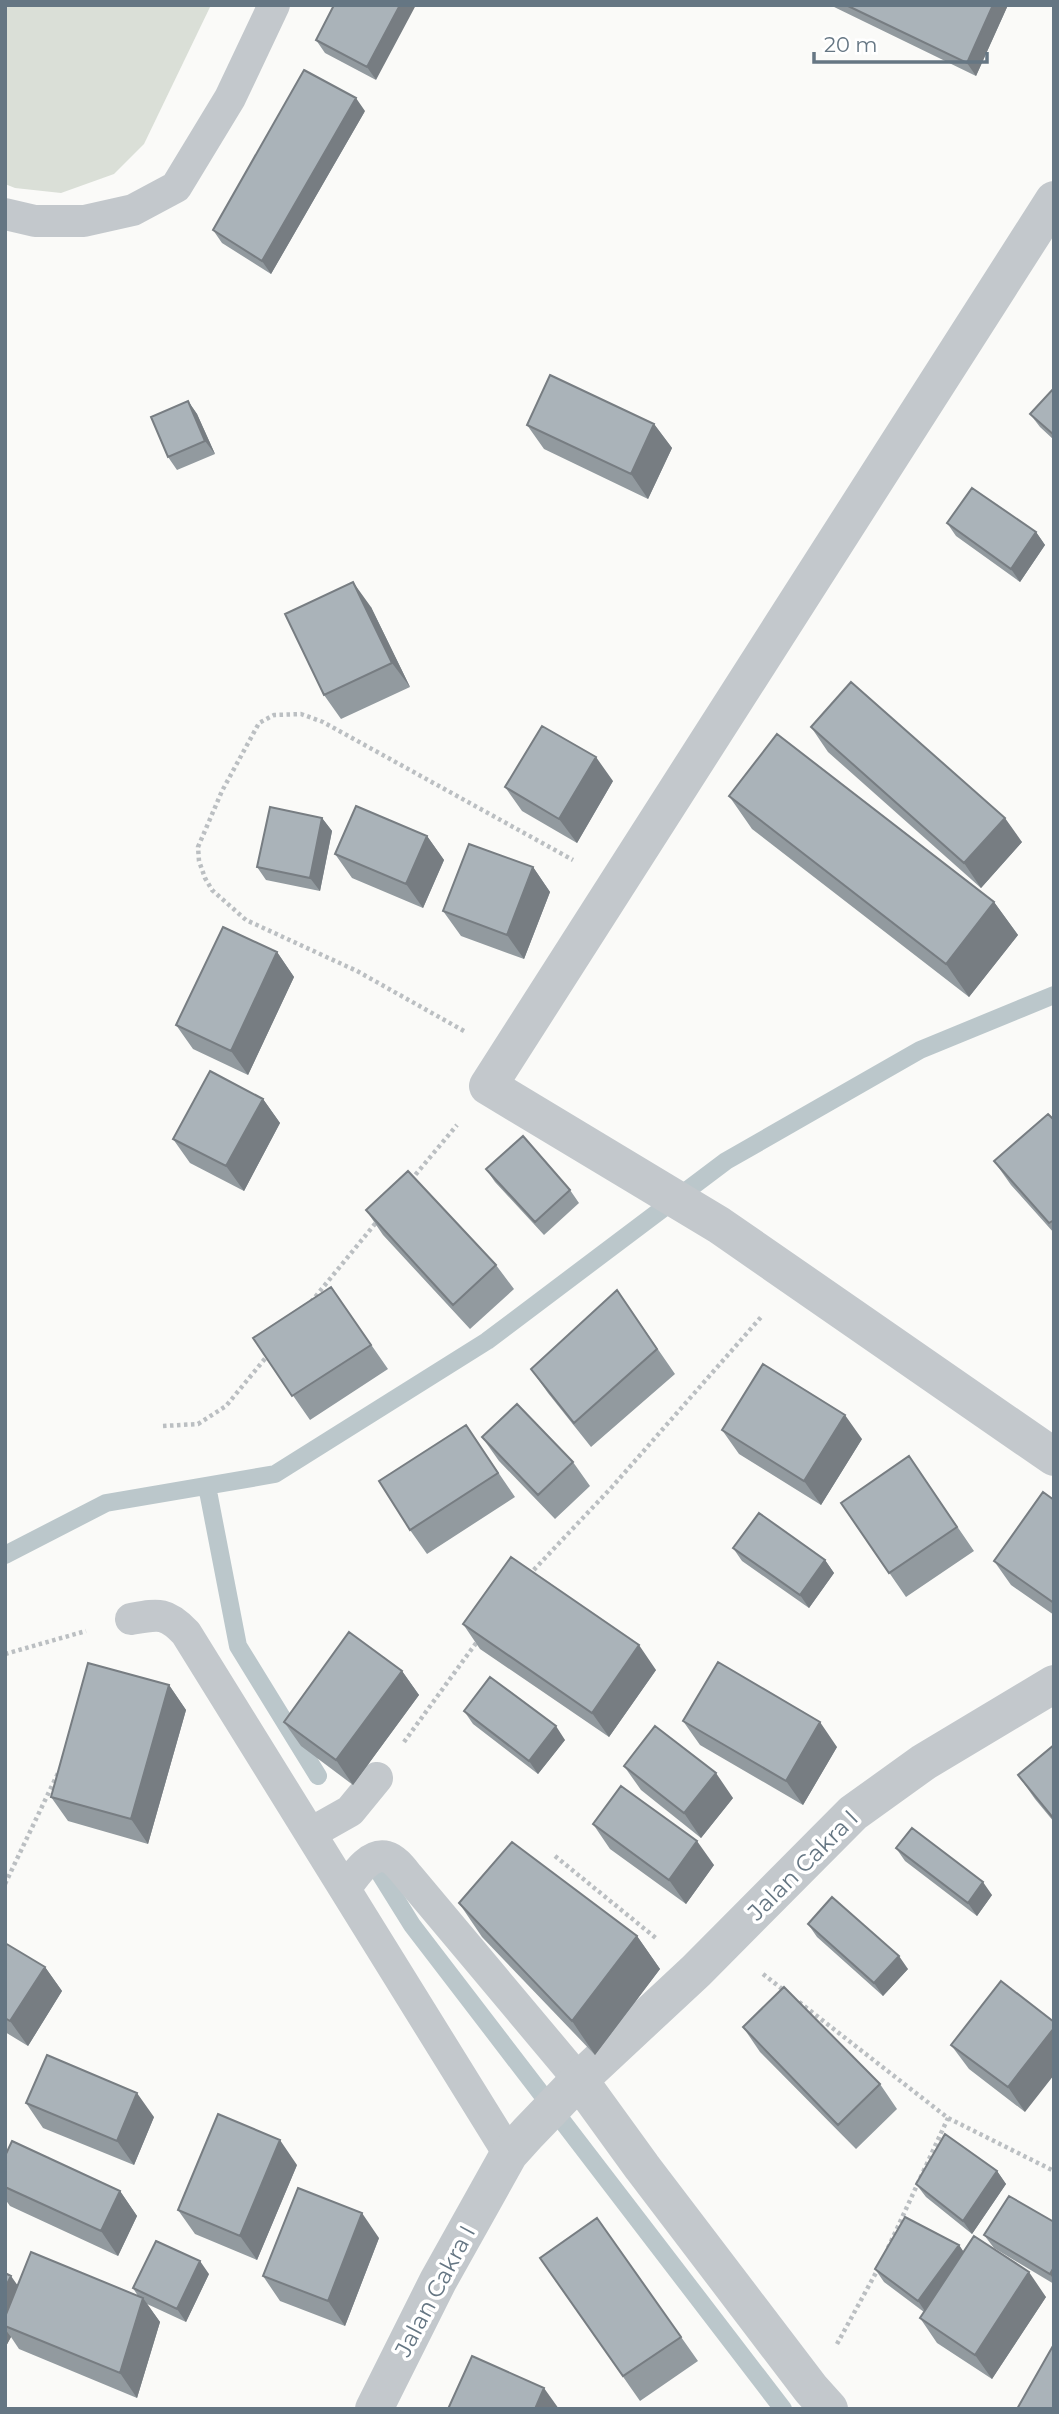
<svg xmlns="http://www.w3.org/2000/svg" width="1059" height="2414" viewBox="0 0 1059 2414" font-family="Montserrat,sans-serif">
  <rect width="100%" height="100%" fill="#fafaf8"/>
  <!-- green -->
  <path fill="#dadfd7" d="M5,5H211L144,144L114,174L61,193L15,188L5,184Z"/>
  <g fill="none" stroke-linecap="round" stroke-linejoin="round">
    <!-- stream -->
    <path stroke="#bbc7cb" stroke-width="18" d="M207,1486L238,1646L318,1776
      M5,1555L106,1503L275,1474L487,1341L726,1161L920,1050L1054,995
      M369,1856L412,1925L783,2409"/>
    <!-- path -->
    <path stroke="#bbbfc2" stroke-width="4.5" stroke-dasharray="3.5 3.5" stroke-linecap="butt" d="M464,1031L357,971L246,920L212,890L205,878L199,861L198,847L222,791L259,723L274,715L301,714L323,722L573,860
      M411,1180L457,1125
      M311,1302L379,1219
      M163,1426L198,1424L226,1406L268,1355
      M529,1575L612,1487L762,1316
      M5,1654L86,1631
      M404,1742L479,1639
      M555,1856L657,1939
      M5,1884L59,1771
      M763,1974L786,1992
      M799,2002L948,2118L1054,2171
      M888,2248L948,2118
      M837,2344L878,2269"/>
    <!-- lane -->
    <path stroke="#c3c8cc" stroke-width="32" d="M5,214L35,221H84L133,210L176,187L230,98L274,5
      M131,1619C159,1614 166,1612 186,1633L509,2154
      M311,1833L350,1811L377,1778
      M345,1889C354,1877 369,1852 387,1857C395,1859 403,1870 408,1876L579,2080"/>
    <!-- street -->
    <path stroke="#c3c8cc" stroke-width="38" d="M1054,200L488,1086L719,1225L1054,1457
      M579,2080L642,2167L811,2389L829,2409
      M374,2409L438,2281L509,2154L528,2133L579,2080L696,1971L853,1813L924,1762L1054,1684"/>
  </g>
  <!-- wall -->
  <path fill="#929a9f" d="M334,5L376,80L325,53L316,40Z
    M830,5H1008L976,76Z
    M365,111L271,274L222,243L213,230Z
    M1054,388V440L1040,427L1030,414Z
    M188,401L197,414L215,454L177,470L168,457Z
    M654,424L672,448L648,499L544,449L527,425Z
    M947,523L1036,532L1045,545L1020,582L956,536Z
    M371,607L410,687L341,719L324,695Z
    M811,727L1022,842L981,888L828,752Z
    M613,781L577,843L522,811L505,787Z
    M729,796L994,902L1018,935L969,997L752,829Z
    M322,818L332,831L320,891L266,880L257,867Z
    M427,836L444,860L423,908L352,878L335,854Z
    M533,867L550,892L524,959L461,936L443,911Z
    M277,952L294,977L248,1075L193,1049L176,1025Z
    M263,1099L280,1123L244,1191L190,1163L173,1139Z
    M1054,1120V1233L1011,1185L994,1161Z
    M486,1169L570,1190L579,1203L544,1235L495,1182Z
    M366,1210L496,1265L514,1289L470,1329L383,1235Z
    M331,1287L388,1369L310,1420L253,1338Z
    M617,1290L675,1374L591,1447L548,1393L531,1369Z
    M466,1425L515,1497L427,1554L410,1530Z
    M722,1430L862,1439L821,1505L739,1454Z
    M482,1437L573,1462L590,1486L555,1519L499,1461Z
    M909,1456L974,1551L906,1597L841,1503Z
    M1054,1500V1615L1011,1585L994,1561Z
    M733,1548L825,1560L834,1573L809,1608L742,1561Z
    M463,1624L656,1670L609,1737L480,1649Z
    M402,1671L419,1695L353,1785L301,1746L284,1722Z
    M169,1685L186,1710L148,1844L68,1821L51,1797Z
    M464,1711L565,1740L538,1774L473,1724Z
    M683,1721L837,1747L803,1805L700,1745Z
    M1054,1745V1822L1035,1799L1018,1775Z
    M624,1766L733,1798L701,1838L641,1790Z
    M593,1824L714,1865L686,1904L610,1849Z
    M896,1848L992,1895L977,1916L905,1861Z
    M459,1903L637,1936L660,1969L595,2055L482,1937Z
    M808,1924L908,1969L883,1996L817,1937Z
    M5,1943L45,1967L62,1991L28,2046L5,2032Z
    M1001,1981L1025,2112L969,2069L951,2045Z
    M743,2027L880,2084L897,2109L856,2149L760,2052Z
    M26,2103L154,2117L134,2165L43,2128Z
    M5,2156L120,2191L137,2216L118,2256L10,2206L5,2199Z
    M297,2165L257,2260L195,2234L178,2210Z
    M997,2171L1006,2184L972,2234L926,2197L916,2184Z
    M597,2218L698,2361L640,2401L540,2258Z
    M1054,2222V2284L994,2248L984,2235Z
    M379,2238L345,2326L280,2301L263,2276Z
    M959,2245L963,2252L1046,2297L992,2379L937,2343L920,2318L924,2312L884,2282L875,2269Z
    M5,2273L18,2286L138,2296L133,2288L209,2274L186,2322L147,2304L160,2322L137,2398L19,2349L11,2337L5,2348Z"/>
  <!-- shaded-wall -->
  <path fill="#777d82" d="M400,5H416L376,80L367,67Z
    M993,5H1008L976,76L967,63Z
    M356,98L365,111L271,274L262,261Z
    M188,401L197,414L215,454L205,441Z
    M654,424L672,448L648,499L631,474Z
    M1036,532L1045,545L1020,582L1011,569Z
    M353,582L371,607L410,687L392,663Z
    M596,757L613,781L577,843L559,819Z
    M322,818L332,831L320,891L310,878Z
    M1005,818L1022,842L981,888L964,863Z
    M427,836L444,860L423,908L406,884Z
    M533,867L550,892L524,959L507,935Z
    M994,902L1018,935L969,997L946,964Z
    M277,952L294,977L248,1075L231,1051Z
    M263,1099L280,1123L244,1191L226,1166Z
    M845,1415L862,1439L821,1505L804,1481Z
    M825,1560L834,1573L809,1608L800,1595Z
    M639,1645L656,1670L609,1737L592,1713Z
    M402,1671L419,1695L353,1785L336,1760Z
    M169,1685L186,1710L148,1844L131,1819Z
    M820,1722L837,1747L803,1805L786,1781Z
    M556,1726L565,1740L538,1774L529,1761Z
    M716,1773L733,1798L701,1838L684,1813Z
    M697,1841L714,1865L686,1904L669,1880Z
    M983,1882L992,1895L977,1916L968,1903Z
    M637,1936L660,1969L595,2055L572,2021Z
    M899,1956L908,1969L883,1996L874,1983Z
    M45,1967L62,1991L28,2046L10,2021Z
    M1054,2028V2075L1025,2112L1008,2087Z
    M137,2093L154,2117L134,2165L117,2141Z
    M280,2140L297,2165L257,2260L240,2236Z
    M997,2171L1006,2184L972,2234L963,2221Z
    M120,2191L137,2216L118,2256L101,2231Z
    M362,2213L379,2238L345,2326L328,2301Z
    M959,2245L968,2258L927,2314L918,2301Z
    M200,2261L209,2274L186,2322L177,2309Z
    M1054,2267V2280L1050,2274Z
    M1029,2272L1046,2297L992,2379L975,2355Z
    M11,2276L28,2300L5,2326V2288Z
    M143,2298L160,2322L137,2398L120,2373Z
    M5,2329L11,2337L5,2348Z
    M544,2388L559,2409H535Z"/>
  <!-- building -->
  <path fill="#aab3b9" stroke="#777d82" stroke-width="2" d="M334,5H400L367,67L316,40Z
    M846,5H993L967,63Z
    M304,70L356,98L262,261L213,230Z
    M550,375L654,424L631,474L527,425Z
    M1054,388V435L1030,414Z
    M188,401L205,441L168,457L151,417Z
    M972,488L1036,532L1011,569L947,523Z
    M353,582L392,663L324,695L285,614Z
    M851,682L1005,818L964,863L811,727Z
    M542,726L596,757L559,819L505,787Z
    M777,734L994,902L946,964L729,796Z
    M356,806L427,836L406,884L335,854Z
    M270,807L322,818L310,878L257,867Z
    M469,844L533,867L507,935L443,911Z
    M223,927L277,952L231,1051L176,1025Z
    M210,1071L263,1099L226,1166L173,1139Z
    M1048,1114L1054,1120V1220L1049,1223L994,1161Z
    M523,1136L570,1190L535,1222L486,1169Z
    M408,1171L496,1265L453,1305L366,1210Z
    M331,1287L371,1345L292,1396L253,1338Z
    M617,1290L657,1349L574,1423L531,1369Z
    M763,1364L845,1415L804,1481L722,1430Z
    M517,1404L573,1462L538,1495L482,1437Z
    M466,1425L498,1473L410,1530L379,1481Z
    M909,1456L957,1527L889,1573L841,1503Z
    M1043,1492L1054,1500V1603L994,1561Z
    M759,1513L825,1560L800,1595L733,1548Z
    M511,1557L639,1645L592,1713L463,1624Z
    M349,1632L402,1671L336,1760L284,1722Z
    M718,1662L820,1722L786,1781L683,1721Z
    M88,1663L169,1685L131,1819L51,1797Z
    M490,1677L556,1726L529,1761L464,1711Z
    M655,1726L716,1773L684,1813L624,1766Z
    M1054,1745V1819L1018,1775Z
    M621,1786L697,1841L669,1880L593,1824Z
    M912,1828L983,1882L968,1903L896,1848Z
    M512,1842L637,1936L572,2021L459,1903Z
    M832,1897L899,1956L874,1983L808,1924Z
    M5,1943L45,1967L10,2021L5,2018Z
    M1001,1981L1054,2022V2028L1008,2087L951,2045Z
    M784,1987L880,2084L838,2125L743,2027Z
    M47,2055L137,2093L117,2141L26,2103Z
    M218,2114L280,2140L240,2236L178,2210Z
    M945,2134L997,2171L963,2221L916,2184Z
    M12,2141L120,2191L101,2231L5,2187V2156Z
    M298,2188L362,2213L328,2301L263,2276Z
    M1009,2196L1054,2222V2267L1050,2274L984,2235Z
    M905,2217L959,2245L918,2301L875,2269Z
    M597,2218L681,2337L623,2376L540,2258Z
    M974,2236L1029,2272L975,2355L920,2318Z
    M156,2241L200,2261L177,2309L133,2288Z
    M31,2252L143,2298L120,2373L5,2326V2317Z
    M5,2273L11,2276L5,2288Z
    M1054,2344V2409H1017Z
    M472,2356L544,2388L535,2409H448Z"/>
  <g text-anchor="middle" stroke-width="7" stroke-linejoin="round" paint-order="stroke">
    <!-- street labels -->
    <g font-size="23" fill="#657683" stroke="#fff">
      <text transform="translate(803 1865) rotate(-45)" y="8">Jalan Cakra I</text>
      <text transform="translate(435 2291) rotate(-62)" y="8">Jalan Cakra I</text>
    </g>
  </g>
  <!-- border -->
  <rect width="1059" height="2414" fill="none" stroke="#657683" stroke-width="14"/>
  <!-- scale -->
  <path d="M814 52v10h173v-10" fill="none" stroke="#657683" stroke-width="3.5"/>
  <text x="824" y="52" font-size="21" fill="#657683" stroke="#ffffff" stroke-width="5" paint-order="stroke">20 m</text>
</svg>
